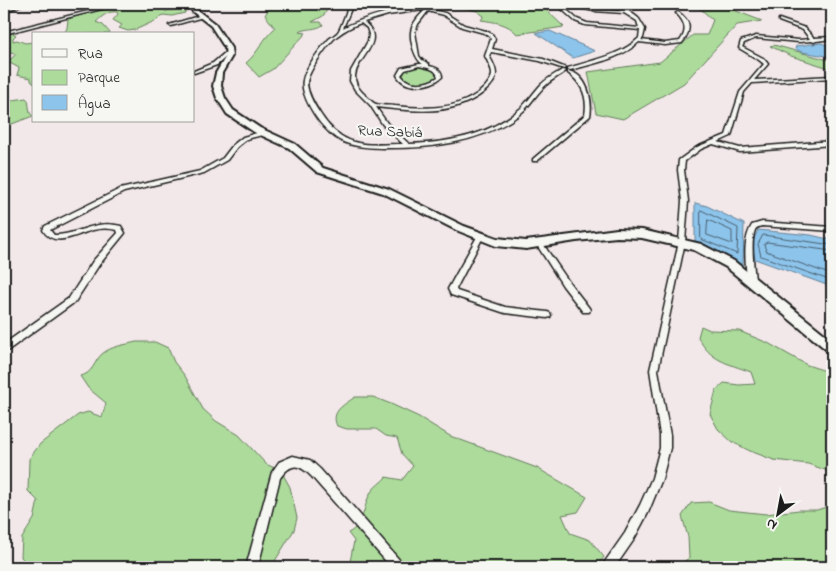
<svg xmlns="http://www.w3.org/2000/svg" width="836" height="571" viewBox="0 0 836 571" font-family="'Indie Flower',sans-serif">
  <rect width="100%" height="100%" fill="#f3e8e9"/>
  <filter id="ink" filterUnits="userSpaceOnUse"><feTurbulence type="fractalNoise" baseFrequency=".02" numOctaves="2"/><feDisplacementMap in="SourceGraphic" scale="10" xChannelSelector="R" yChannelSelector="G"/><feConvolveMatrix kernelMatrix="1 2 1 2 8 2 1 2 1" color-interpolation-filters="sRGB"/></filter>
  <g filter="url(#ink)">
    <!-- green -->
    <path fill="#acdb9b" stroke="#647c5c" d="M126,4H177L165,11L180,9L185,10V13L172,16L163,15L157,20L135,30L128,31L119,28L122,25L113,20L118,14L117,12C107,11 103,16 96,22L103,25L111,34H64L67,28L68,19L94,11Z
      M275,4H326L328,9L323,16L312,22H321L323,25C316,30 307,28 299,32L306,33L273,69L259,77L246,63C259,52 263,38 275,28L265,15L271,5Z
      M467,4L493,6L502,4H540L564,27L517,34C508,23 494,22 481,20L484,16L477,11L459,6Z
      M695,4H724L731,9L762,21L737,25L684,83L623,119L596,113L588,72L660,62L693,35H707L713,20Z
      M13,33L16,35L13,38V41L17,40L25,43L34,42V84L31,81V78L17,75L19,68L8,62L16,54L4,49V35Z
      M774,45L832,61V69L791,56L770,46Z
      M418,66L437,71L438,76C429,85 412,85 403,76L405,70Z
      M26,98L28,100L30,113L33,116L4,127V108L13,100Z
      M701,326L710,330L739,331L768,343L807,365L832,373V482L828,471L808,464L774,460L750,451L732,442L718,429L710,414L716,390L724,383L739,385L755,384L751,372C727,363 710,361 698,337Z
      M136,342H155L168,348L174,362L185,376L203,409L216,421L239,435L266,464L281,471L290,487L297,518L294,530L275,561L274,567H30L21,557L22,538L34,519L38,501L28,491L29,459L40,444L78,415L88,412L102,417L106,403L88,388L80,376C93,374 94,361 102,354C111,346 125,345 136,342Z
      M355,397H373L391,404L419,417L450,436L537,468L587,497L578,512L562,515L570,533L590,540L604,557L597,567H349L354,541L348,533C365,525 363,505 371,492C375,486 382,482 386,477L402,480L413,466L402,454L397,438L386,436L376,429H347L337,426C330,411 344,405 355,397Z
      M709,502L729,510L766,514L799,510H817L832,505V567H676L689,558L688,537L682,516L691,503Z"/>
    <!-- water -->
    <path fill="#8dc4eb" stroke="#608198" d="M550,31L595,51L573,58L536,33Z
      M821,43L832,47V57L802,52L795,49L796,46Z
      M695,203L707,206L744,224L743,265L695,243Z
      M758,230L811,235L832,240V287L755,259L752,243Z"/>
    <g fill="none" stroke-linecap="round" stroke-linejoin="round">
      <!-- shore -->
      <path stroke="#495f6f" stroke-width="1" d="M701,210L738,228L737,254L701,239Z
        M708,220L732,231V244L707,235Z
        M832,245L763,235L758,244L761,256L832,281
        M832,251L767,242L764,244L766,251L832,275"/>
      <defs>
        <path id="street" d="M18,4H23L4,12V10Z
          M116,4H121L4,34V32Z
          M349,4H353L343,28C361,19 404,4 423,10L388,15L364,22C395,47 333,66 364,94C368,97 372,103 376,104C381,106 389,105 395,106C425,109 461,111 485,87C488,83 492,79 492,74C492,68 487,61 485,56L491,39L489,36L484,33L462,27L443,15L428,11L418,24L415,32L419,56L422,60L429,64V66C435,67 442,69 442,77C431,87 405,91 397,75L401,68L419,64H423C415,60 410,41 411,32C412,23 421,13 427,9L445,13L464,25L486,31L492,34L495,39L492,49L543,59L566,68L564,69L540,61L491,52L489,56C492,61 496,68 496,74C496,81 489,88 484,92C453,117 413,111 376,107L387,123L409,144C448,143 491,135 521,108C527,102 532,95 538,88C544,80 554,75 562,70L566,71C558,77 549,81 542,89C530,102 527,111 510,121C474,143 432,148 390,148C376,148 362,148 349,144C339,141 331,135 324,127C315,117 300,94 303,80C305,68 321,48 329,39C332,37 336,34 338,32C341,28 347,10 349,4ZM361,23L367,28L369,34L368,41L351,71L350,81L355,90L370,105L383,125L403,144C386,144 365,147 349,140C337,135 328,126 321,115C315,106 308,95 307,84C307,72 328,44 337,36C345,30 352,26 361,23ZM419,66C427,68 436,68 438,77C428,84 409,87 401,75L405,70Z
          M556,4H560L577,19L587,23L639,28L637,21L624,13L594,11L561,4H567L594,9L621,11L609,4C616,4 634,13 639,19C641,22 643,26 645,29L643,38L641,40L665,43L680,41C688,30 685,22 676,13L678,12C691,21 692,30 682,43L665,45L639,42C621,59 592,64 570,70L568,69V68C593,60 620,56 639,38L640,30L585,25L575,21Z
          M202,15L203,17L171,26L169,25Z
          M779,19L805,28L814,38L832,37V39L816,41L814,42L812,41L799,42L756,38L744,43L742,47L763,58L768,64L754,80L832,76V78L752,83L744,92L731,136L718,142L740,148L832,141V145L740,152L713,144L701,149L685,161L684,170L688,201L685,242L658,370L670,435V448L662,479L648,513L633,541L615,567H602L604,563L625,533L640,505L652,478L660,448V435L650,370L679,242L682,201L678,170L679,160L697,147L726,135L740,92L764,64L759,60L739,48L741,41L756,36L799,40L810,39L803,30L779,21Z
          M227,51L231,52L217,65L194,73V71L213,63Z
          M568,71C587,74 593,100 590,116L537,161H533V159L585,115C588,98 583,84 568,73Z
          M264,131L266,132V134L247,139L237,147L227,160L204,173L124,192L50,230L54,235C80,235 93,219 121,226L125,233L99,265L75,302L7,351H4V344L69,298L93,261L118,233L117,230C109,228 101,228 93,230C77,234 54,249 43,230L45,226L120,189L200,171L223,158L233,145L243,137Z
          M762,222L832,227V231L762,226C758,227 757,227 755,230C750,242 754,268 755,280L751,283L747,280C746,263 742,241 752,225Z
          M478,235H482L483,237L456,289L457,291L505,307L547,312L550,313L551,315L550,317L547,318L505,313L451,295L448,289Z
          M537,241H541L569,282L589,308L590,310L589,312H583L563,286L537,245L536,243Z
          M293,456L310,460L320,469L402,563L404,567H391L312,477C299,464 292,462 280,478L258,567H246L272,472L279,462Z"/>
        <path id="secondary" d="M189,4H195L197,10L215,24L231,48L232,56L222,73L221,86L225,98L233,110L260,128L295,144L323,168L389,189L464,226L497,238L526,241L617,229L642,230L701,244L734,261L832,340V352L828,351L726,267L694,250L642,238L617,237L576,241L526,249L496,246L456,230L383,193L317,172L289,148L254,132L227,114L217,98L213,86L216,73L226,56L225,48L211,26L193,12Z"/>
      </defs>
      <!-- street casing -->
      <use href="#street" stroke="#1c1c1c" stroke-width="3"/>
      <!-- secondary casing -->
      <use href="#secondary" stroke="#1c1c1c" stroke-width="4"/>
      <!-- street -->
      <use href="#street" fill="#f6f6f2" fill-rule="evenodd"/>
      <!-- secondary -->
      <use href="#secondary" fill="#f6f6f2" fill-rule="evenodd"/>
    </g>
  </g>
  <g text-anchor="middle" stroke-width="4.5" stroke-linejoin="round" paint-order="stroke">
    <!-- far-street labels -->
    <g font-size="15" fill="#1c1c1c" stroke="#f6f6f2">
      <text transform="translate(390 131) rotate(2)" y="5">Rua Sabiá</text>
    </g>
  </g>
  <!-- margin -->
  <rect width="836" height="571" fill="none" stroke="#f6f6f2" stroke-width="20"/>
  <rect x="10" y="10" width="816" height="551" fill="none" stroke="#1c1c1c" stroke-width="2" filter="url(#ink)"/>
  <!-- legend -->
  <rect x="32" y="32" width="162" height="90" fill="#f6f6f2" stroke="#9f9f9c"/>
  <rect x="42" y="49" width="25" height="8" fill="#f6f6f2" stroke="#9f9f9c"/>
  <text x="78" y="58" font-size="15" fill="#1c1c1c">Rua</text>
  <rect x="42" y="70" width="25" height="15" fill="#acdb9b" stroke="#9f9f9c"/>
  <text x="78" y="82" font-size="15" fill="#1c1c1c">Parque</text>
  <rect x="42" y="95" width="25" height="15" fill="#8dc4eb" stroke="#9f9f9c"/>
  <text x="78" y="108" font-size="15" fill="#1c1c1c">Água</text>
  <!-- north arrow -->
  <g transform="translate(778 514) rotate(212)" stroke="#f6f6f2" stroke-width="4" paint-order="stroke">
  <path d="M0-4L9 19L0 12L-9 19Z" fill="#1c1c1c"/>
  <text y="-8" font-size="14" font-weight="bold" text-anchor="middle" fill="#1c1c1c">N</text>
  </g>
</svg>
